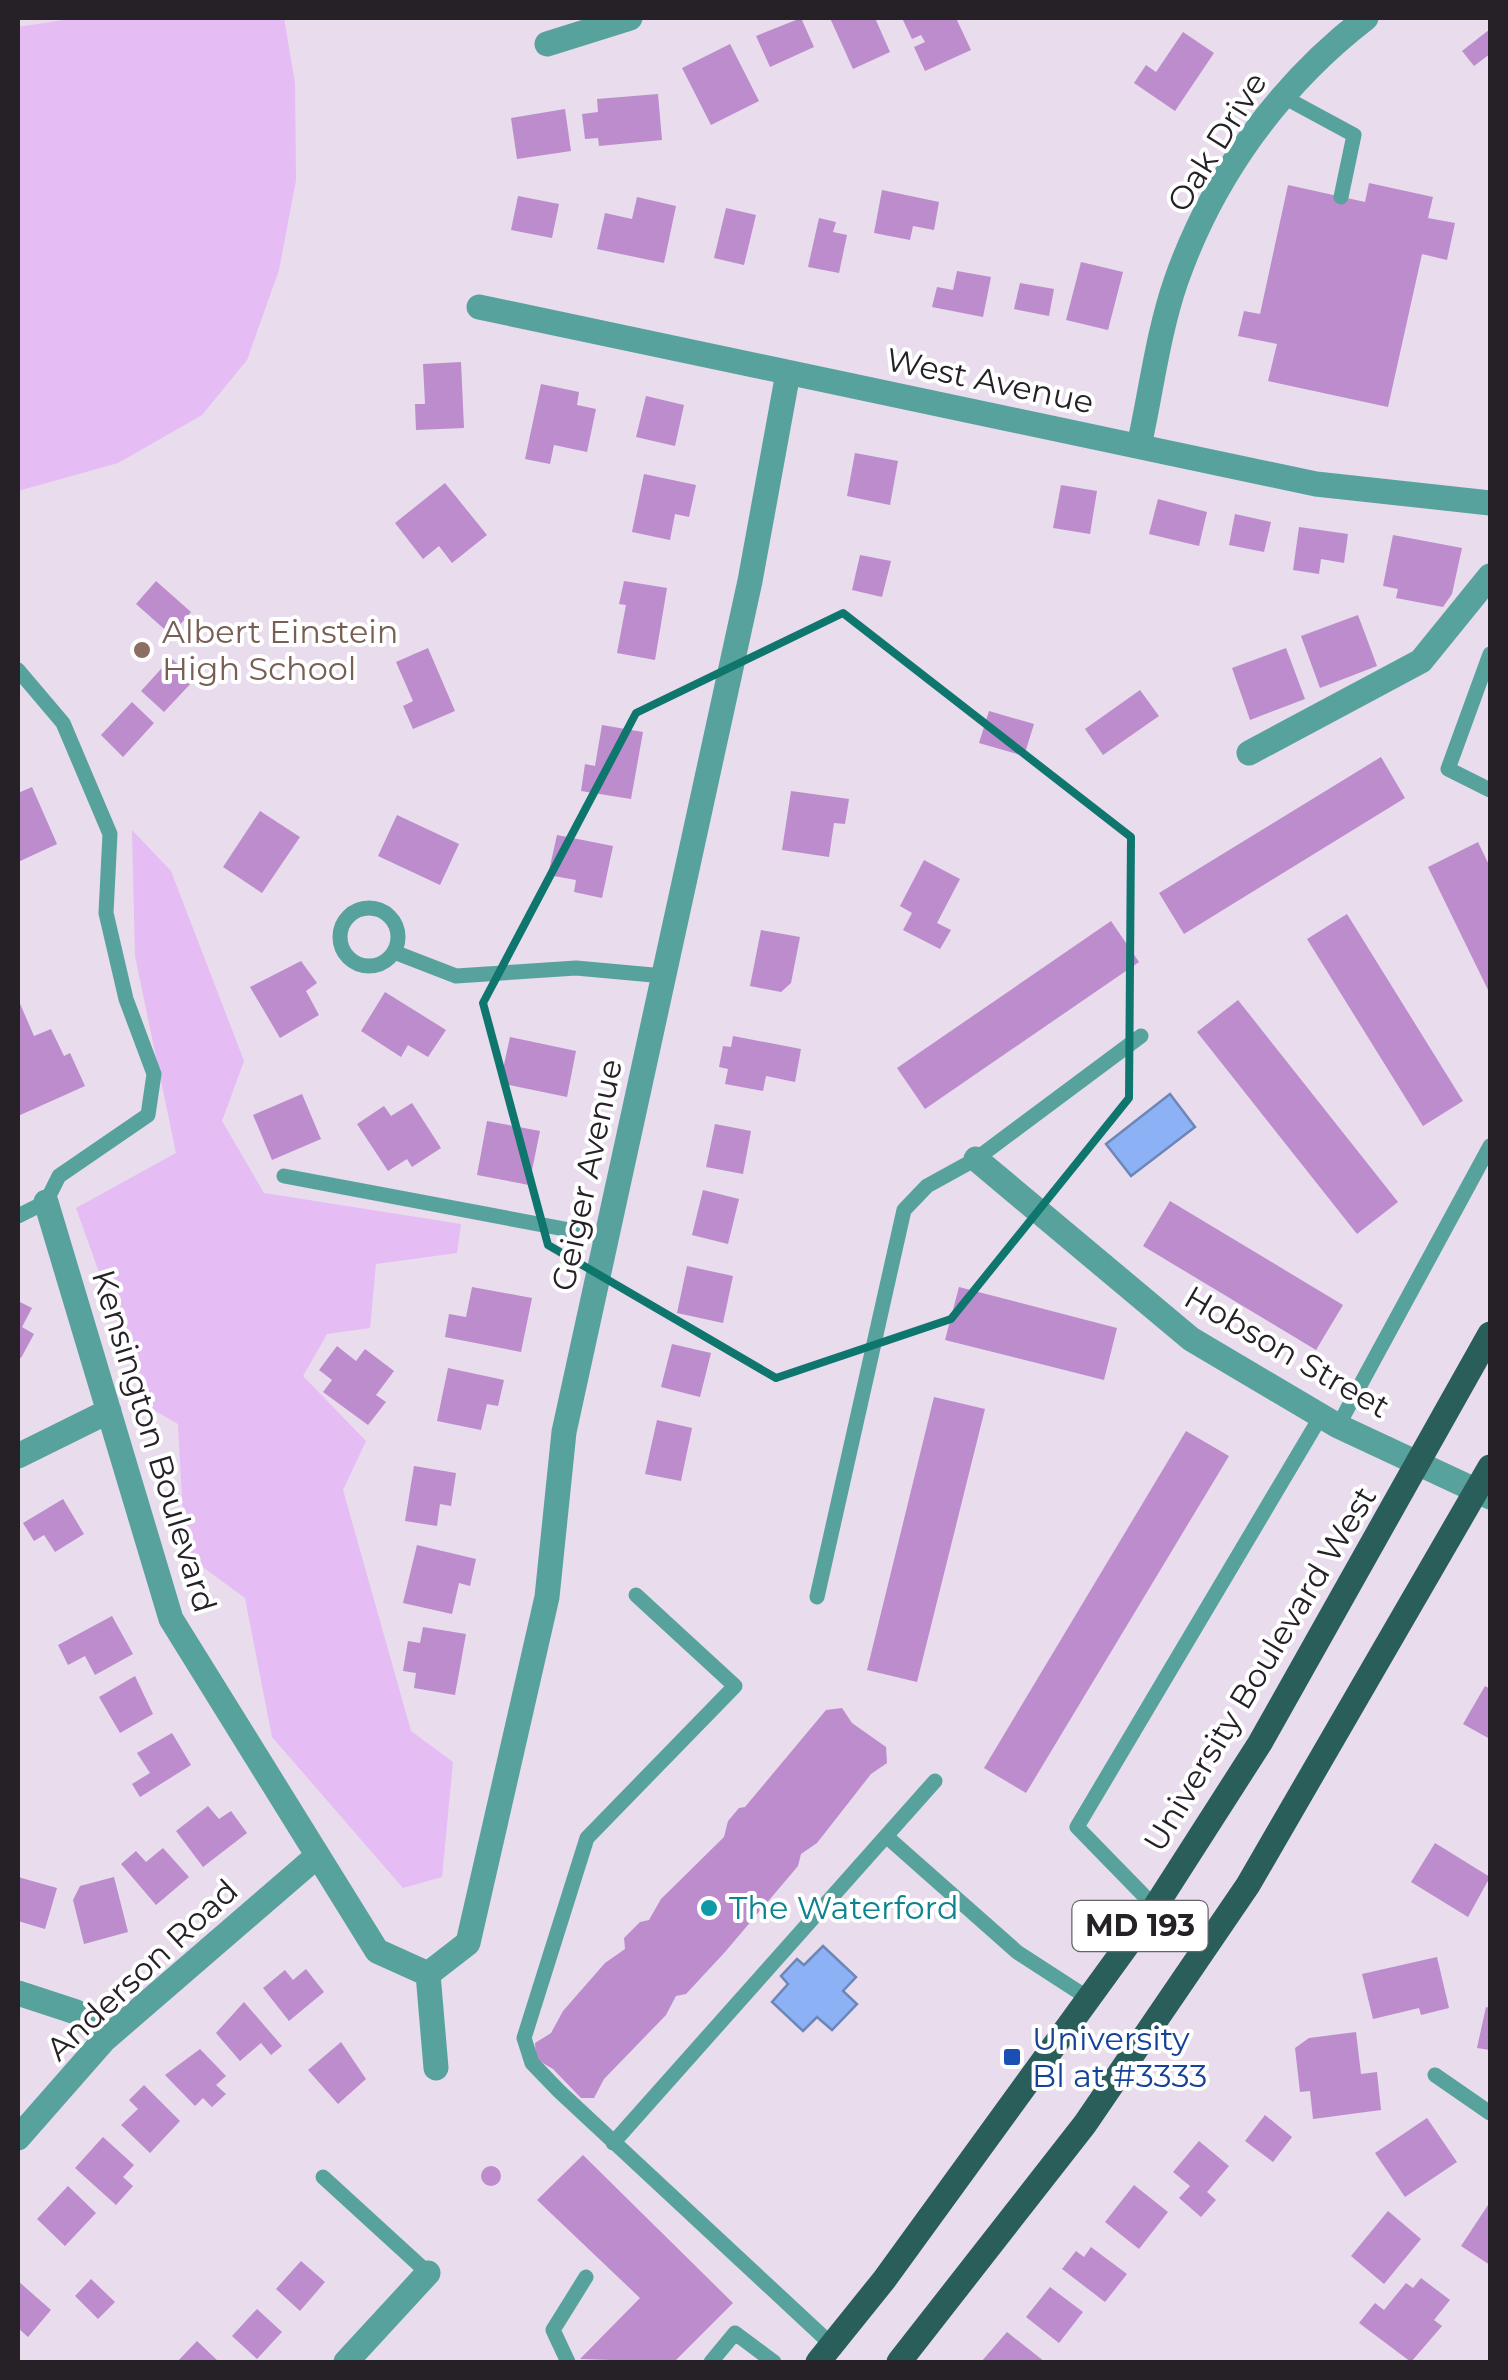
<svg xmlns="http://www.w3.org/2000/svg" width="1508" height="2380" viewBox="0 0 1508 2380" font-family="Montserrat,sans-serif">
  <rect width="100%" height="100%" fill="#e8dced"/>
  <!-- green -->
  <path fill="#e5bcf3" d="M76,18H284L295,83L296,180L279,270L247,360L202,415L118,463L18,491V27Z
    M132,830L171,871L244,1061L222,1121L264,1193L461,1224L457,1253L376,1264L370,1328L327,1334L303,1376L366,1441L343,1490L411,1731L453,1762L442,1877L403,1888L272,1737L245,1598L185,1554L178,1424L147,1406L76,1208L176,1153L135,956Z"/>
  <!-- water -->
  <path fill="#8cb1f5" stroke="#6d86b7" stroke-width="2.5" d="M1170,1094L1195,1127L1131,1176L1106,1144Z
    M823,1946L856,1977L843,1991L857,2004L832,2030L817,2017L803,2031L772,2002L788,1984L781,1976L797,1959L804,1965Z"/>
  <!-- building -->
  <path fill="#bd8ccd" d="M801,18L814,47L770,67L756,36Z
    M830,18H875L890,52L853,69Z
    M902,18H956L971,50L925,71L914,47L925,42L921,35L912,39Z
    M1490,29V54L1474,66L1462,51Z
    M1183,32L1214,53L1175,111L1134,83L1146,65L1156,72Z
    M730,44L759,101L711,125L682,68Z
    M658,94L662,140L599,146L598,138L585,139L582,114L598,112L597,99Z
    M565,109L571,151L517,159L511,118Z
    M1369,183L1433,197L1428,218L1455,223L1447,260L1422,254L1388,407L1268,381L1277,344L1238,336L1244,311L1260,314L1288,185L1365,202Z
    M882,190L939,202L934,230L913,226L910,240L874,233Z
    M518,196L559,204L552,238L511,230Z
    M637,197L676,206L664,263L597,249L605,213L632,219Z
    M726,208L756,215L744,265L714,258Z
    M819,218L836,222L833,232L847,235L839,273L808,267Z
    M1081,262L1123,272L1108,330L1066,320Z
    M957,271L991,277L983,317L932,307L937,287L953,290Z
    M1020,283L1054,289L1049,316L1014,309Z
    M461,362L464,428L416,430L415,404H425L423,364Z
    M541,384L579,392L577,405L596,409L587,452L554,445L550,464L525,459Z
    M646,396L684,405L675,446L636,437Z
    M855,453L898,461L890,505L847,496Z
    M644,474L696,485L689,517L675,514L670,540L632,532Z
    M445,483L487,535L452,563L439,546L423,559L395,523Z
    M1061,485L1097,491L1090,534L1053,528Z
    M1158,499L1207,512L1199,546L1149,534Z
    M1235,514L1271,522L1264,552L1229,545Z
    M1299,527L1348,534L1344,563L1321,559L1319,574L1293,570Z
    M1393,535L1462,548L1452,594L1443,607L1396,598L1398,589L1383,586Z
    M860,555L891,561L882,597L852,590Z
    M156,581L191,612L171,635L136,604Z
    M624,581L667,588L655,660L617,653L626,605L619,604Z
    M1358,615L1377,666L1320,688L1301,636Z
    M428,648L455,711L413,729L403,706L413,701L396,662Z
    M1286,648L1305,699L1250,720L1232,668Z
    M171,658L194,680L164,712L141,691Z
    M1140,690L1159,716L1103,755L1085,729Z
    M132,702L154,723L123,757L101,735Z
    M989,711L1034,724L1024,756L979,743Z
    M602,725L643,732L631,799L581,791L585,764L595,766Z
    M1381,757L1405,798L1184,934L1159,893Z
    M32,787L57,844L18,862V793Z
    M791,791L849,799L845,824L834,823L829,857L782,850Z
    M260,811L300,837L262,893L223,867Z
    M397,815L459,844L440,885L378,856Z
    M557,835L613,846L602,898L574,892L576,880L548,875Z
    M1478,842L1490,867V994L1428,867Z
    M924,860L960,879L937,923L951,930L940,949L903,930L912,913L900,906Z
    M1347,914L1463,1101L1423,1126L1307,939Z
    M1111,921L1139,962L925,1109L897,1068Z
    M761,930L800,937L791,983L781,992L750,986Z
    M301,961L317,983L306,991L319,1015L280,1038L250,987Z
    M385,992L446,1030L428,1057L408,1045L401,1057L361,1031Z
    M18,999L34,1036L51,1029L64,1056L70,1053L85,1086L18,1116Z
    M1238,1000L1398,1202L1357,1234L1197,1032Z
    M733,1036L801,1049L795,1082L766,1076L763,1091L725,1084L728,1069L719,1067L723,1046L731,1047Z
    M510,1037L576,1051L567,1097L500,1083Z
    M302,1094L321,1139L272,1160L253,1115Z
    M412,1103L441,1148L412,1167L407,1159L388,1171L357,1124L384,1106L391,1116Z
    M487,1121L540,1131L529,1185L477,1175Z
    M715,1124L751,1131L743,1174L706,1167Z
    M703,1190L739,1199L728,1244L692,1235Z
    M1170,1201L1343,1305L1316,1350L1143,1246Z
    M687,1266L733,1276L723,1323L677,1313Z
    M472,1287L532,1298L521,1352L445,1337L449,1314L466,1317Z
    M959,1287L1117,1328L1104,1380L945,1340Z
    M18,1301L32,1308L22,1327L34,1334L21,1358L18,1356Z
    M672,1344L711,1353L700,1397L661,1387Z
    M337,1346L356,1361L365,1349L394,1371L376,1395L386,1402L368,1425L323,1392L332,1380L319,1370Z
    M448,1368L504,1380L498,1406L487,1404L481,1430L437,1421Z
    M934,1397L985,1409L917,1682L867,1670Z
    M657,1420L692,1428L681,1481L645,1474Z
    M1186,1431L1229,1456L1026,1793L984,1768Z
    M414,1466L456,1473L451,1506L440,1504L437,1526L405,1521Z
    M63,1499L84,1534L55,1552L44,1535L34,1541L23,1523Z
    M417,1545L476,1559L470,1586L459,1583L452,1614L403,1603Z
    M112,1616L133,1654L95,1675L85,1656L68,1665L58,1645Z
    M423,1627L466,1634L455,1695L414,1688L416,1673L403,1671L408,1641L420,1643Z
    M135,1676L153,1714L120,1733L99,1697Z
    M1485,1686L1490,1689V1739L1463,1724Z
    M842,1708L852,1723L886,1747L887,1763L871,1774L817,1843L801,1854L798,1866L725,1952L686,1994L676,1996L666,2015L604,2079L594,2098H581L553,2069L536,2059L535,2043L551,2033L563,2011L605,1963L625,1949L624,1938L640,1922L649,1920L661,1899L724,1837L728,1821L739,1808L745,1807L826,1710Z
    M172,1733L191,1765L140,1797L132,1784L150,1773L137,1753Z
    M208,1806L219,1819L231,1811L247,1833L203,1867L176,1831Z
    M1435,1843L1490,1877L1468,1917L1411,1882Z
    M163,1848L189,1877L156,1905L121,1864L136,1851L146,1862Z
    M18,1877L57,1888L45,1929L18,1921Z
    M114,1877L128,1932L84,1944L73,1900L80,1886Z
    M1437,1957L1449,2008L1421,2015L1419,2008L1373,2019L1362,1974Z
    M306,1969L324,1992L289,2021L263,1988L285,1970L293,1980Z
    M244,2002L282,2046L271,2055L261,2043L240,2061L216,2033Z
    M1486,2007L1490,2008V2050L1477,2048Z
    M1356,2032L1361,2074L1377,2072L1381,2110L1313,2119L1310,2091L1300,2092L1295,2048L1309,2038Z
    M341,2042L366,2079L338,2104L308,2070Z
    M200,2049L226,2076L216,2085L226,2094L212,2107L203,2098L195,2106L165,2075Z
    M144,2085L180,2121L150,2153L121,2125L138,2109L129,2100Z
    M1265,2115L1292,2137L1273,2162L1245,2141Z
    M1427,2118L1457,2162L1405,2197L1375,2153Z
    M103,2137L134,2165L123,2177L133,2186L116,2205L75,2168Z
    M1199,2141L1229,2166L1207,2192L1216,2200L1201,2217L1179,2198L1190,2186L1173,2172Z
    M583,2155L733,2303L674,2362L580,2359L640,2298L537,2200Z
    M481 2176a10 10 0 1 1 20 0a10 10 0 1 1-20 0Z
    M1134,2185L1168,2212L1139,2249L1105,2222Z
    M68,2186L96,2213L65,2246L37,2219Z
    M1490,2202V2265L1461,2246Z
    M1388,2211L1421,2239L1384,2284L1351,2256Z
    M1091,2247L1127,2274L1105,2302L1062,2269L1076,2251L1084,2257Z
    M301,2261L325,2282L300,2311L276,2289Z
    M1421,2278L1450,2300L1434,2320L1442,2326L1411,2362L1359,2323L1375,2303L1384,2310L1406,2283L1413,2288Z
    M91,2279L115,2302L98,2319L75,2296Z
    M18,2281L51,2310L28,2337L18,2328Z
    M1050,2287L1083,2312L1059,2343L1026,2317Z
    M257,2309L282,2332L257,2359L232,2336Z
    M1007,2332L1045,2362H981Z
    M197,2341L219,2362H177Z"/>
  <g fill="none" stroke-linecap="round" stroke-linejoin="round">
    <!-- service -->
    <path stroke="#58a29d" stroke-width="15" d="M1280,95L1354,135L1341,197
      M1490,654L1448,769L1490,790
      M18,670L63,723L110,834L106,913L126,999L154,1074L148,1115L59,1176L46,1202L18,1216
      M340 937a29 29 0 1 1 58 0a29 29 0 1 1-58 0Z
      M394,952L456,976L576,968L664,976
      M284,1176L607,1237
      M1338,1426L1490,1146
      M636,1595L735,1686L587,1838L524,2038L532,2063L559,2091L832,2345
      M817,1597L904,1210L927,1186L976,1159L1141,1036
      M886,1836L1017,1952L1088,1998
      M1155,1907L1077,1827L1321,1416
      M1435,2075L1490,2113
      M613,2143L935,1781
      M323,2177L428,2273
      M568,2362L553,2330L586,2277
      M711,2362L735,2333L774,2362"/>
    <!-- minor -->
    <path stroke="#58a29d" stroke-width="25" d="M547,44L630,18
      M479,307L1316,484L1490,503
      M1139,446C1151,392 1158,333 1176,281C1213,176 1279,85 1366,18
      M1249,753L1421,661L1490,576
      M976,1159L1191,1339L1338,1426L1490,1497
      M46,1202L171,1619L377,1951L428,1974
      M18,1456L109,1411
      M428,1974L468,1943L547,1597L564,1432L750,581L788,373
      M428,1974L436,2068
      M18,1993L76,2012L104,2040
      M18,2138L104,2040L316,1857
      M346,2362L428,2273"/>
    <!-- primary -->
    <path stroke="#295e5a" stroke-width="25" d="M818,2362L884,2280L1155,1907L1260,1743L1490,1334
      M899,2362L1085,2124L1248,1885L1490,1467"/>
  </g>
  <!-- marked area -->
  <path fill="none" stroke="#0f766e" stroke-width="8" stroke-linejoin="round" d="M843,613L1131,837L1129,1098L951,1319L776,1378L548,1245L483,1003L636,713Z"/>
  <!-- markers -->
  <circle fill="#8d6e63" stroke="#fff" stroke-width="4" cx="142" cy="650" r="10"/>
  <circle fill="#0f9aa8" stroke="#fff" stroke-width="4" cx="709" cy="1908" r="10"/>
  <rect fill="#1a4fb4" stroke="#fff" stroke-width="4" x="1002" y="2047" width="20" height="20" rx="5"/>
  <g text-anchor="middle" stroke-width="8" stroke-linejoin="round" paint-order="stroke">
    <!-- shield labels -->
    <rect fill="#fff" stroke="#666467" stroke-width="2.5" x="1072.5" y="1901" width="135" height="50" rx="8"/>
    <g font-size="30" font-weight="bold" fill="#252126">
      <text x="1140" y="1936">MD 193</text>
    </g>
    <!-- street labels -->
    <g font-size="32" fill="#252126" stroke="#fff">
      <text transform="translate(1217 142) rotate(-58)" y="11">Oak Drive</text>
      <text transform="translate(990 381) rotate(12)" y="11">West Avenue</text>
      <text transform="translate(587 1175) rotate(-78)" y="11">Geiger Avenue</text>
      <text transform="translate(1287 1352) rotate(30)" y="11">Hobson Street</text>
      <text transform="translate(154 1441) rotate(73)" y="11">Kensington Boulevard</text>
      <text transform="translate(1260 1669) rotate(-59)" y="11">University Boulevard West</text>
      <text transform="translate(142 1970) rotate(-43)" y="11">Anderson Road</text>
    </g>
    <!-- education labels -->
    <g font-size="32" fill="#785e54" stroke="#fff" text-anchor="start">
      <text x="162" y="643">Albert Einstein<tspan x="162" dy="37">High School</tspan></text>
    </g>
    <!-- culture labels -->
    <g font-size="32" fill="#0d838f" stroke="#fff" text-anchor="start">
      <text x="729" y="1919">The Waterford</text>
    </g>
    <!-- transit labels -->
    <g font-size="32" fill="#164399" stroke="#fff" text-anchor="start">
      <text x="1032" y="2050">University<tspan x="1032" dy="37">Bl at #3333</tspan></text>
    </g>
  </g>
  <!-- border -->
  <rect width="1508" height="2380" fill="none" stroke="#252126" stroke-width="40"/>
</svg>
